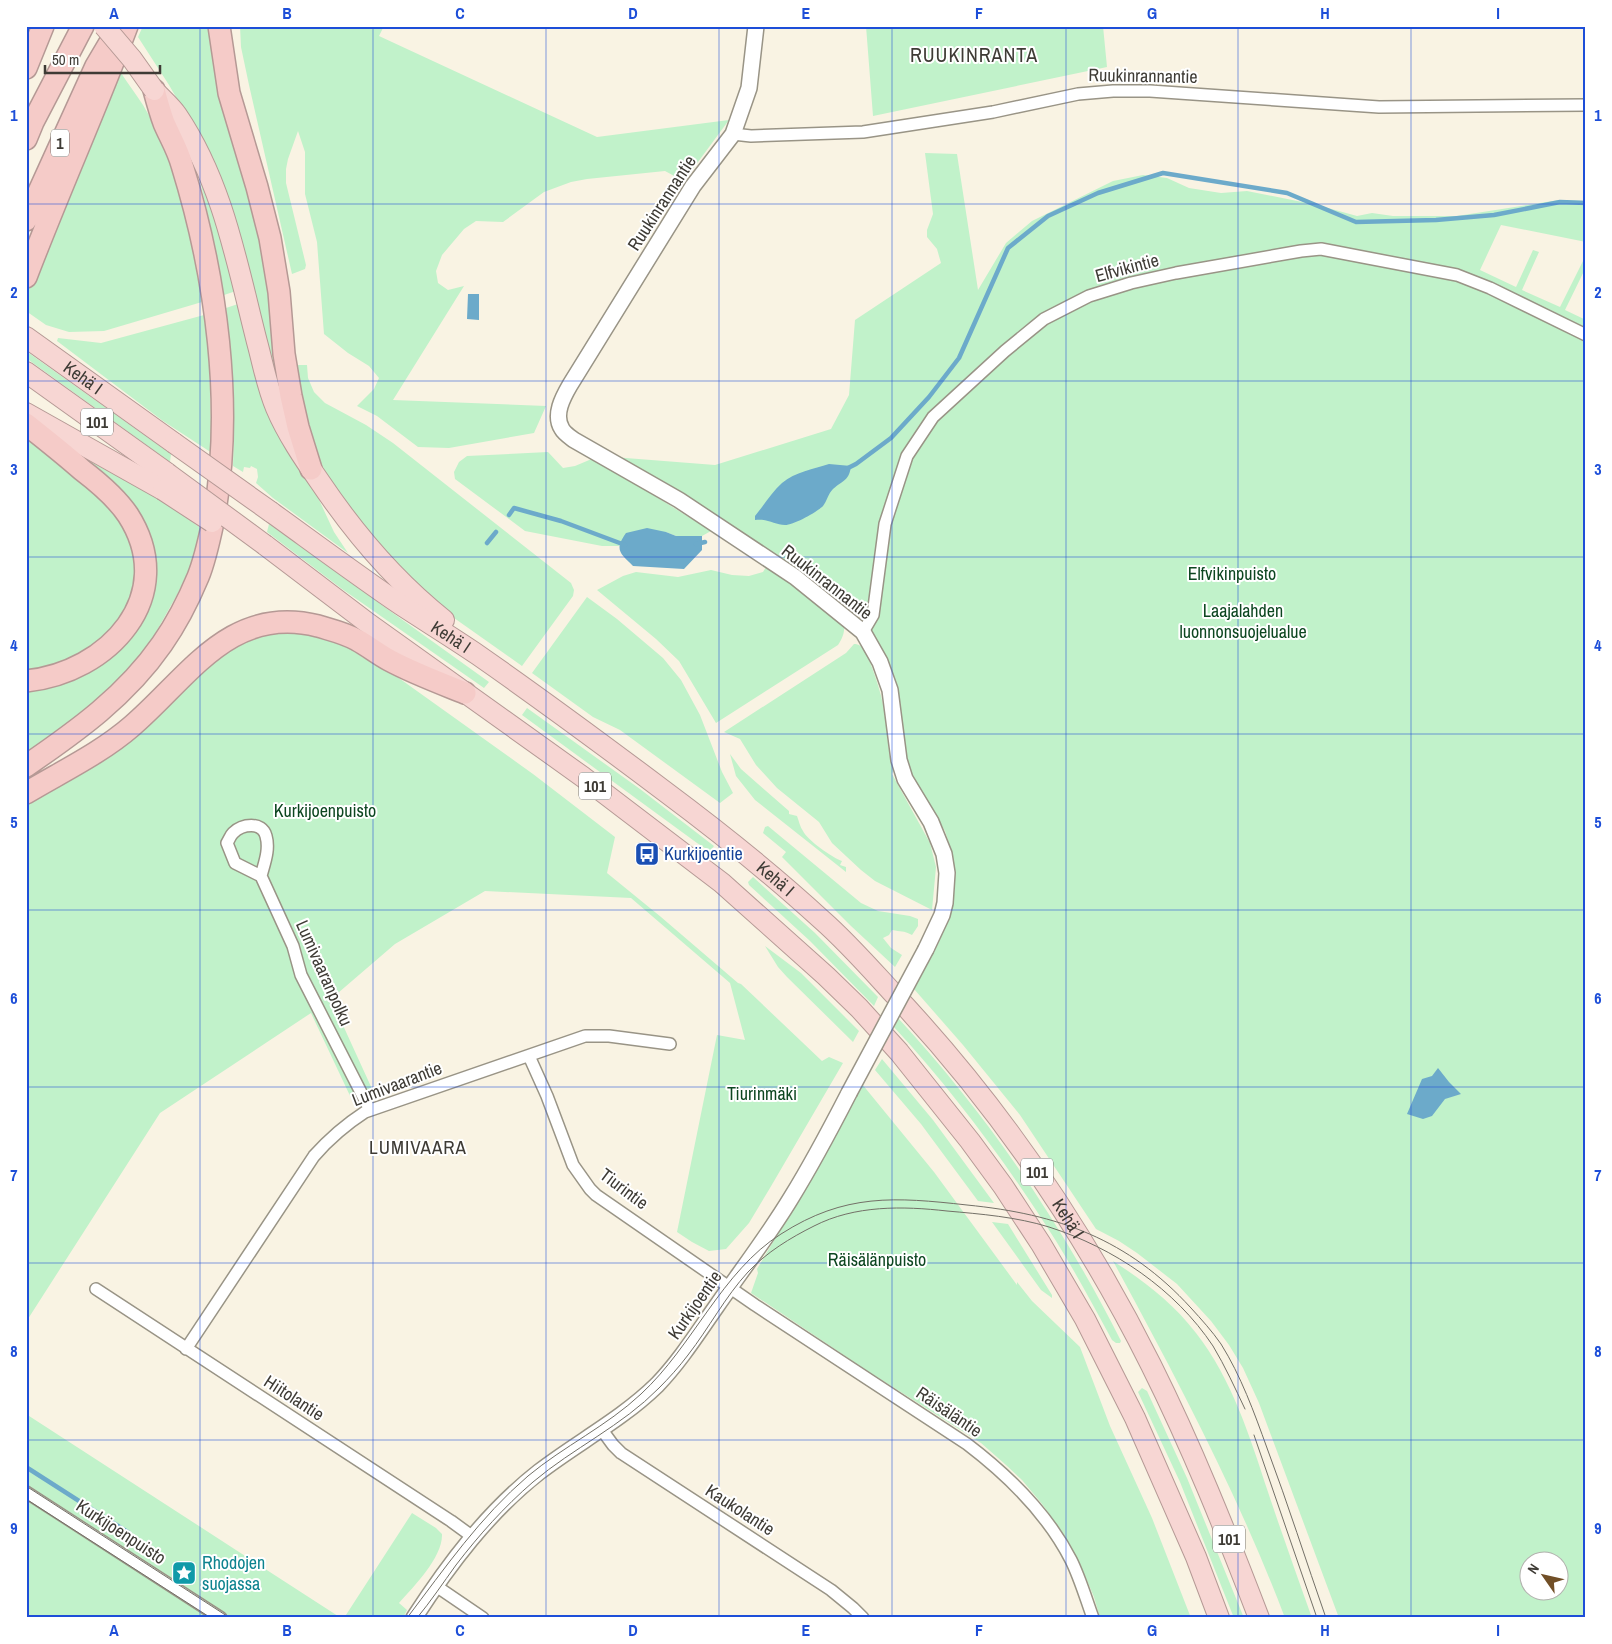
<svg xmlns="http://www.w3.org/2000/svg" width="1612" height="1644" viewBox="0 0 1612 1644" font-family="'Archivo Narrow',sans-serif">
  <rect width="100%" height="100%" fill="#f9f3e3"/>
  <!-- green -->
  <path fill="#c1f2ca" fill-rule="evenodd" d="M143,26H213L231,133L253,211L264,260L278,380L277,383L199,137L169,85L138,37Z
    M240,26H384L379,36L597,137L729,120L681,185L678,178L665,171L587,179L571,182L544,192L503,222L476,221L464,229L442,255L436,271L438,283L448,290L464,286L393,400L546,406L534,433L449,448L418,447L377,416L357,406L374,389L379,378L369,366L348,353L324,334L317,242L305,194V152L298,131L288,159L286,169V183L306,265L305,269L292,274L249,85L241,47Z
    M866,26H1103L1107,67L873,116Z
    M121,73C128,84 136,94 143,105C179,165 190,234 202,302L104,331L69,332L46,325L26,311V294L69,188Z
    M925,153L957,154L978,290L1006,243L1032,221L1113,181L1143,175L1167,178L1189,188L1221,193L1247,191L1317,205L1357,216L1372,213L1393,216H1457L1559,200L1586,201V242L1501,225L1480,270L1516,287L1533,250L1539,252L1522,290L1560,307L1586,255V267L1565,310L1586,320V1618H1339L1259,1403L1243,1368L1229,1345L1211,1321L1177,1284L1137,1253L1119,1241L1096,1229L1020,1115L963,1045L914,989L940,940L953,903L954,871L951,850L945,831L912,776L907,760L900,702L888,664L860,610L709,510L613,457L715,465L831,429L849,395L855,320L941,263L937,249L927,237V230L933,214ZM1530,1562H1560V1592H1530Z
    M199,176L211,202L236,291L224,295L214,242Z
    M238,304L290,454L315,491L334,532L348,553L273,498L256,483L258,477L257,469L251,466L250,468L244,467L243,472L233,466C235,413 232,361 226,308Z
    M204,315L209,358L212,453L163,421L57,341L58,338L101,343Z
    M26,351L171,454L170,462L26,358Z
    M297,365H307L308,378L314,392L325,403L366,425L393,443L571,583L574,590L573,596L522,666L447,613L415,583L367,530L331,482L313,449L293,366Z
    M26,438L114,506L127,523L141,574L119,626L72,662L26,672Z
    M548,452L563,468L575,466L594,458L711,531L702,536H676L666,532L619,543V546H602L525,531L455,479L454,472L459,462L467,456Z
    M82,457L161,500L202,529L191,565L178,593L151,641L133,665L108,693L26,754V689L87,671L153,571Z
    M269,524L489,682L484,688L342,589L267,532Z
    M766,567L793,583L844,623C845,632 843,637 838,645L716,723L679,661L656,639L597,590L623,576L636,572L678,577L711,570L732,575L749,576L763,572Z
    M587,597L617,619L663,658L681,680L700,715L722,772L733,793L720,803L620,730L593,717L532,673Z
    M301,630L342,642L362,657L389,671L533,774L615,837L607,873L661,917L738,983L741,984L822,1061L829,1057L843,1063L770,1188L749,1223L726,1249L709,1251L692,1242L677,1232L717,1035L745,1040L730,983L631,898L485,891L395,944L331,999L373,1091L352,1100L311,1013L160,1113L26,1322V799L207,662L258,632Z
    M854,644C864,644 866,654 870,662C877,681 883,698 885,718C888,736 888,754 893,771L892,774L930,843L936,867L932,910L875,881L861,870L832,843L819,822L777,788L756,765L740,739L724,732L846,653Z
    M527,708L640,789L714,846L710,851L708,850L697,843L522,715Z
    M730,754L741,769L789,811V814L797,816C799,821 800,827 803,831C807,840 833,858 842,861L840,865L846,867V872L755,800L736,776Z
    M768,826L861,903L878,911L910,916L918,919V926L912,935C903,930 901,932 892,930L889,935L883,938L891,948L902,955L895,967L851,926L782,857L786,852L763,833L765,827Z
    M753,877L815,933L878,997L874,1006L810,941L749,885L748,882Z
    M765,946L801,973L859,1031L853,1042L787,977L778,967Z
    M898,1018C987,1114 1062,1224 1121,1341L1120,1343H1116L1112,1340C1094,1307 1076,1273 1056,1241C1008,1165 954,1092 893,1026Z
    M882,1059L933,1120L994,1203L978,1201L921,1124L875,1070Z
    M862,1084L934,1172L1017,1285V1282L1032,1301L1080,1347L1110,1426L1152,1518L1191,1618H1100L1094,1597L1080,1564L1065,1536L1042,1504L1022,1480L1006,1465L981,1443L866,1370L751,1293L758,1273L757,1269L818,1166Z
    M992,1222L1008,1224L1052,1295V1298L1041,1290Z
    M1113,1261C1144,1281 1173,1303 1196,1333C1232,1379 1250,1437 1268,1492C1282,1534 1297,1576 1312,1618H1285C1238,1494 1176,1377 1113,1261Z
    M1142,1388L1147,1391L1187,1478L1244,1618H1234L1180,1482L1138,1392Z
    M26,1414L341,1618H26Z
    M412,1513L436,1528L442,1534C443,1557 414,1586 399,1603L407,1610L403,1618H344Z"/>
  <!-- water -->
  <path fill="#6caaca" d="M468,294H479V320L467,319Z
    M829,464L851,466C849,481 843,480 833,489C828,494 827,501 823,506C817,512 794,525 785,525C775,525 767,518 755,520V516C764,505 772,492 782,483C795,472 814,469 829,464Z
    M647,528L666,532L676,536H702V550L684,569L633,566C620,553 614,550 626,533Z
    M1438,1068L1449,1082L1461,1094L1445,1099L1432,1116L1423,1119L1407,1114L1422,1079L1432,1076Z"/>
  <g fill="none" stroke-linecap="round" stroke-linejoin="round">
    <!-- stream -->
    <path stroke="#6caaca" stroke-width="4.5" d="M846,469L856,464L891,438L929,397L959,358L1008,248L1048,216L1098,193L1163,173L1287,193L1356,222L1436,220L1494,215L1560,202L1586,203
      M509,515L514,508L561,521L625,545
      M487,543L496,532
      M696,544L705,542
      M26,1467L129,1533"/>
    <defs>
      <path id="minor" d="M733,134L751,136L863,132L993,112L1078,94L1113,91H1150L1379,107L1586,105
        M863,632L873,615L885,524L907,456L933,417L1005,351L1044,319L1089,296L1131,283L1176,273L1301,251L1321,249L1457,275L1490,288L1586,335
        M261,876L235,863L227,843C229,840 230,836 233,833C242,824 262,821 266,836C270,850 264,864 261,876L293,946L301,975L370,1110
        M529,1056L547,1096L573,1165L590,1189L596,1195L755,1305L967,1444C1009,1476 1047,1513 1071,1560C1080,1578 1086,1599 1093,1618
        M96,1289L451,1521L473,1537
        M186,1349L314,1156C329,1139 345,1125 365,1112L585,1036H609L670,1044
        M602,1430L613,1445L621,1453L831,1590L853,1608L863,1618
        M26,1492L221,1618
        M436,1586L483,1618"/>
      <path id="tertiary" d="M756,26L749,88L733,134L693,186L570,385C563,397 553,415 562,429C564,433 570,437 574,440L679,500L795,577L863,632L880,662L890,690L899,760L905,779L931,822L944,854L947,873L945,903L942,915L926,949
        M414,1618C449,1564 488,1512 539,1472C578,1442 621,1420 657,1385C680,1361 697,1334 716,1307C741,1271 768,1236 791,1198C812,1164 831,1128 849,1093"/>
      <g id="trunk">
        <path d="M154,90C161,98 171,106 177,115C223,183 237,264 257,342C263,364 267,387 276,408C287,434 304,459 320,482C355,534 395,581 444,620"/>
        <path id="s1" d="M26,337L174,443"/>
        <path d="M26,372L167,473"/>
        <path d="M26,413L163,490"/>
        <path id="s2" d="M271,512C314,543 357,575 401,605C427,622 453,638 478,655C541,699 602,744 663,790C718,831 772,874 822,920C847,942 869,967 891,991C996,1102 1083,1229 1151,1365C1192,1447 1226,1532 1259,1618"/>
        <path d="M265,545L369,624L583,777L722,883L826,976L859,1008L899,1052L970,1141L1003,1186L1041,1244L1085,1319L1135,1418L1196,1557L1219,1618"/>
      </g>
      <path id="motorway" d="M219,26L229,93L257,187L270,238L279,292L284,354L291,396L298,427L311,469
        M26,68L43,26
        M26,139L33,122L83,26
        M26,220L96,66L109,44
        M26,277C58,193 95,111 127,26
        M26,424C45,439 64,454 82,470C99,483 116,497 128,515C180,596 108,673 26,681
        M26,766C77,731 126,696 162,644C176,624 188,601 198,577C205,560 209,541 213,522C235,408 216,275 182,165C178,150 170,137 164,123C160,112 157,101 154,90
        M26,793C61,772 101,753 132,726C189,677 230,604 318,626C331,630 345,633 357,640C368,646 378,654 389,660C413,673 440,683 465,693"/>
    </defs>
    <!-- minor casing -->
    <use href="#minor" stroke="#999486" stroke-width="14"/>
    <!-- tertiary casing -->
    <use href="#tertiary" stroke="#999486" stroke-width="18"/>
    <!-- trunk casing -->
    <use href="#trunk" stroke="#b59995" stroke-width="22"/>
    <!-- motorway casing -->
    <use href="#motorway" stroke="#b59995" stroke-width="24"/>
    <!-- minor -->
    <use href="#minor" stroke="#fff" stroke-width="11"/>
    <!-- tertiary -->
    <use href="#tertiary" stroke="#fff" stroke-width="15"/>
    <!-- trunk -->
    <use href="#trunk" stroke="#f7d6d3" stroke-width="20"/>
    <!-- motorway -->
    <use href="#motorway" stroke="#f5cbc8" stroke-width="21"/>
    <!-- tram -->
    <path stroke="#737067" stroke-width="1" d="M1254,1435L1317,1618
      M26,1486L230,1618
      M26,1499L211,1618
      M407,1618C445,1568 480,1517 528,1476C564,1446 607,1426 641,1394C693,1346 722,1271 781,1234C845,1193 895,1197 967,1205C1058,1214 1128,1239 1191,1308C1201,1319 1212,1331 1221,1344C1241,1376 1254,1412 1267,1448C1288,1504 1306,1561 1326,1618
      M417,1618C431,1601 443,1583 456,1565C479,1535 504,1507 533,1482C573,1448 622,1426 659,1388C669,1378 679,1367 688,1355C709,1328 725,1297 748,1272C767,1252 790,1238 814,1226C855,1205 903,1206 947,1211C981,1214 1017,1217 1049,1227C1114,1248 1175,1289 1213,1346C1225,1366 1235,1388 1245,1409"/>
    <defs>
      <path id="tertiary-bridge" d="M849,1093L926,949"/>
      <path id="trunk-bridge" d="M104,26L132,59L154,90
        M174,443L271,512
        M167,473L265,545
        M163,490L212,522"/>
    </defs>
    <!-- tertiary-bridge casing -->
    <use href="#tertiary-bridge" stroke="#999486" stroke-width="18" stroke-linecap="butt"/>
    <!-- trunk-bridge casing -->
    <use href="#trunk-bridge" stroke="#b59995" stroke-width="22" stroke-linecap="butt"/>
    <!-- tertiary-bridge -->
    <use href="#tertiary-bridge" stroke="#fff" stroke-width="15"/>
    <!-- trunk-bridge -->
    <use href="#trunk-bridge" stroke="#f7d6d3" stroke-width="20"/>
  </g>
  <!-- grid -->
  <path fill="none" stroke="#1d4ed8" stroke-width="1" stroke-opacity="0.55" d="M200,26V1618M373,26V1618M546,26V1618M719,26V1618M892,26V1618M1066,26V1618M1238,26V1618M1411,26V1618M26,204H1586M26,381H1586M26,557H1586M26,734H1586M26,910H1586M26,1087H1586M26,1263H1586M26,1440H1586"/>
  <!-- icons -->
  <defs>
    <symbol id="bus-square" viewBox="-11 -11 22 22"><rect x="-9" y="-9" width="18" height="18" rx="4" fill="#1a4fb4" stroke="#fff"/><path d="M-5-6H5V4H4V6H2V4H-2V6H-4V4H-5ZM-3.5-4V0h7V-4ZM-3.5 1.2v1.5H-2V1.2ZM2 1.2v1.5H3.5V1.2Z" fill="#fff"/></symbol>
    <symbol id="sight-square" viewBox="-11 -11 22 22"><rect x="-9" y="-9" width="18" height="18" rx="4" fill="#0f9aa8" stroke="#fff"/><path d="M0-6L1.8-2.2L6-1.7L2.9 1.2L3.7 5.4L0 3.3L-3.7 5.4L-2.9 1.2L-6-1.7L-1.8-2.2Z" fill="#fff"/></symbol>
  </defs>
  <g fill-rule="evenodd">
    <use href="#bus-square" x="633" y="840" width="28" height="28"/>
    <use href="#sight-square" x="170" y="1559" width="28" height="28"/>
  </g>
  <g text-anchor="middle" stroke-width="4" stroke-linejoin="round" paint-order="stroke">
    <!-- shield labels -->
    <g fill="#fff" stroke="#787672" stroke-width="1">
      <rect x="51" y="129.5" width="18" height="27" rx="4"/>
      <rect x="81" y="408.5" width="32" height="27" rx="4"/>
      <rect x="579" y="772.5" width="32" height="27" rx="4"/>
      <rect x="1021" y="1158.5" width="32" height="27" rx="4"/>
      <rect x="1213" y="1525.5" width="32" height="27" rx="4"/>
    </g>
    <g font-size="16" font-weight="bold" fill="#3e3b35">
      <text x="60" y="149">1</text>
      <text x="97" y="428">101</text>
      <text x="595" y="792">101</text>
      <text x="1037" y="1178">101</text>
      <text x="1229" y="1545">101</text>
    </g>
    <!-- street labels -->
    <g font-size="18" fill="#3e3b35" stroke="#fff">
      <text transform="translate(1143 76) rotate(1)" y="6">Ruukinrannantie</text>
      <text transform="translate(662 203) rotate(-57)" y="6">Ruukinrannantie</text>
      <text transform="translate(1127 268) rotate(-15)" y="6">Elfvikintie</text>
      <text dy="6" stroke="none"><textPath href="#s1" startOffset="70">Kehä I</textPath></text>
      <text transform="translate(827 582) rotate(38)" y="6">Ruukinrannantie</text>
      <text dy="6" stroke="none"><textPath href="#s2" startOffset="219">Kehä I</textPath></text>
      <text dy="6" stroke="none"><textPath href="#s2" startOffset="624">Kehä I</textPath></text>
      <text transform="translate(324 973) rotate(66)" y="6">Lumivaaranpolku</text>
      <text transform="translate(397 1084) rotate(-21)" y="6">Lumivaarantie</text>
      <text transform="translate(624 1189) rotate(37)" y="6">Tiurintie</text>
      <text dy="6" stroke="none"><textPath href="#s2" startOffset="1074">Kehä I</textPath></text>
      <text transform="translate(695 1305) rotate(-55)" y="6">Kurkijoentie</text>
      <text transform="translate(294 1398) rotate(33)" y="6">Hiitolantie</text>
      <text transform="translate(949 1412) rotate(34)" y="6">Räisäläntie</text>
      <text transform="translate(740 1510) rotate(33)" y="6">Kaukolantie</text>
      <text transform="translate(121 1532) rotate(33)" y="6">Kurkijoenpuisto</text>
    </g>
    <!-- park labels -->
    <g font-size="18" fill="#0c4620" stroke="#fff">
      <text x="1232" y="580">Elfvikinpuisto</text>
      <text x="1243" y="617">Laajalahden<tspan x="1243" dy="21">luonnonsuojelualue</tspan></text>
      <text x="325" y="817">Kurkijoenpuisto</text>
      <text x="762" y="1100">Tiurinmäki</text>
      <text x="877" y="1266">Räisälänpuisto</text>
    </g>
    <!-- transit labels -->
    <g font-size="18" fill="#164399" stroke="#fff" text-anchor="start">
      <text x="664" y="860">Kurkijoentie</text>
    </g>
    <!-- culture labels -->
    <g font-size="18" fill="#0d838f" stroke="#fff" text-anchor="start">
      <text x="202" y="1569">Rhodojen<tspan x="202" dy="21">suojassa</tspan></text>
    </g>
    <!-- neighbourhood labels -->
    <g font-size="19" letter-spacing="1" fill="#3e3b35" stroke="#fff">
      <text x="418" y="1154">LUMIVAARA</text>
    </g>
    <!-- quarter labels -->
    <g font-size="20" letter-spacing="1" fill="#3e3b35" stroke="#fff">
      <text x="974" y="62">RUUKINRANTA</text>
    </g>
  </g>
  <!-- border -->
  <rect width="1612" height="1644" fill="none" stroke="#ffffff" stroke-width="55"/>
  <!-- north arrow -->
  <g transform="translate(1544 1576) rotate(304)"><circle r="24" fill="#ffffff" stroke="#b2b1ae"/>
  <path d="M0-4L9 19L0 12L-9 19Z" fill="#714f27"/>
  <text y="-8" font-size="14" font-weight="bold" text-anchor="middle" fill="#3e3b35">N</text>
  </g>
  <!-- scale -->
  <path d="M45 65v8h115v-8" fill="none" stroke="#3e3b35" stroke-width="2.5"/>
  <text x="52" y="65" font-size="15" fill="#3e3b35" stroke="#ffffff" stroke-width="4" paint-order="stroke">50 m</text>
  <rect x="28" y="28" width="1556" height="1588" fill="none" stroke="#1d4ed8" stroke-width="2"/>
  <g font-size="16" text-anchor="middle" font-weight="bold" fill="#1d4ed8">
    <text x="114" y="19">A</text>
    <text x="287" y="19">B</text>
    <text x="460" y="19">C</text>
    <text x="633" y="19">D</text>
    <text x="806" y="19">E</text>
    <text x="979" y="19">F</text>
    <text x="1152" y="19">G</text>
    <text x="1325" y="19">H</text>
    <text x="1498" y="19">I</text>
    <text x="14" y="121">1</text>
    <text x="1598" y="121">1</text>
    <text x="14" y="298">2</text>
    <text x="1598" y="298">2</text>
    <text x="14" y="475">3</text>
    <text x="1598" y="475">3</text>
    <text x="14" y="651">4</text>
    <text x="1598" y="651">4</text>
    <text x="14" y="828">5</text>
    <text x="1598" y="828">5</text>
    <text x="14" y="1004">6</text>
    <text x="1598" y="1004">6</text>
    <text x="14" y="1181">7</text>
    <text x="1598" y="1181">7</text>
    <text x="14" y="1357">8</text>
    <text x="1598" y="1357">8</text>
    <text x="14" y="1534">9</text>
    <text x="1598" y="1534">9</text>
    <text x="114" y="1636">A</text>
    <text x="287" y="1636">B</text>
    <text x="460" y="1636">C</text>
    <text x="633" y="1636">D</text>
    <text x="806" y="1636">E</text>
    <text x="979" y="1636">F</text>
    <text x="1152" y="1636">G</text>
    <text x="1325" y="1636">H</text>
    <text x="1498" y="1636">I</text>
  </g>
</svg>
